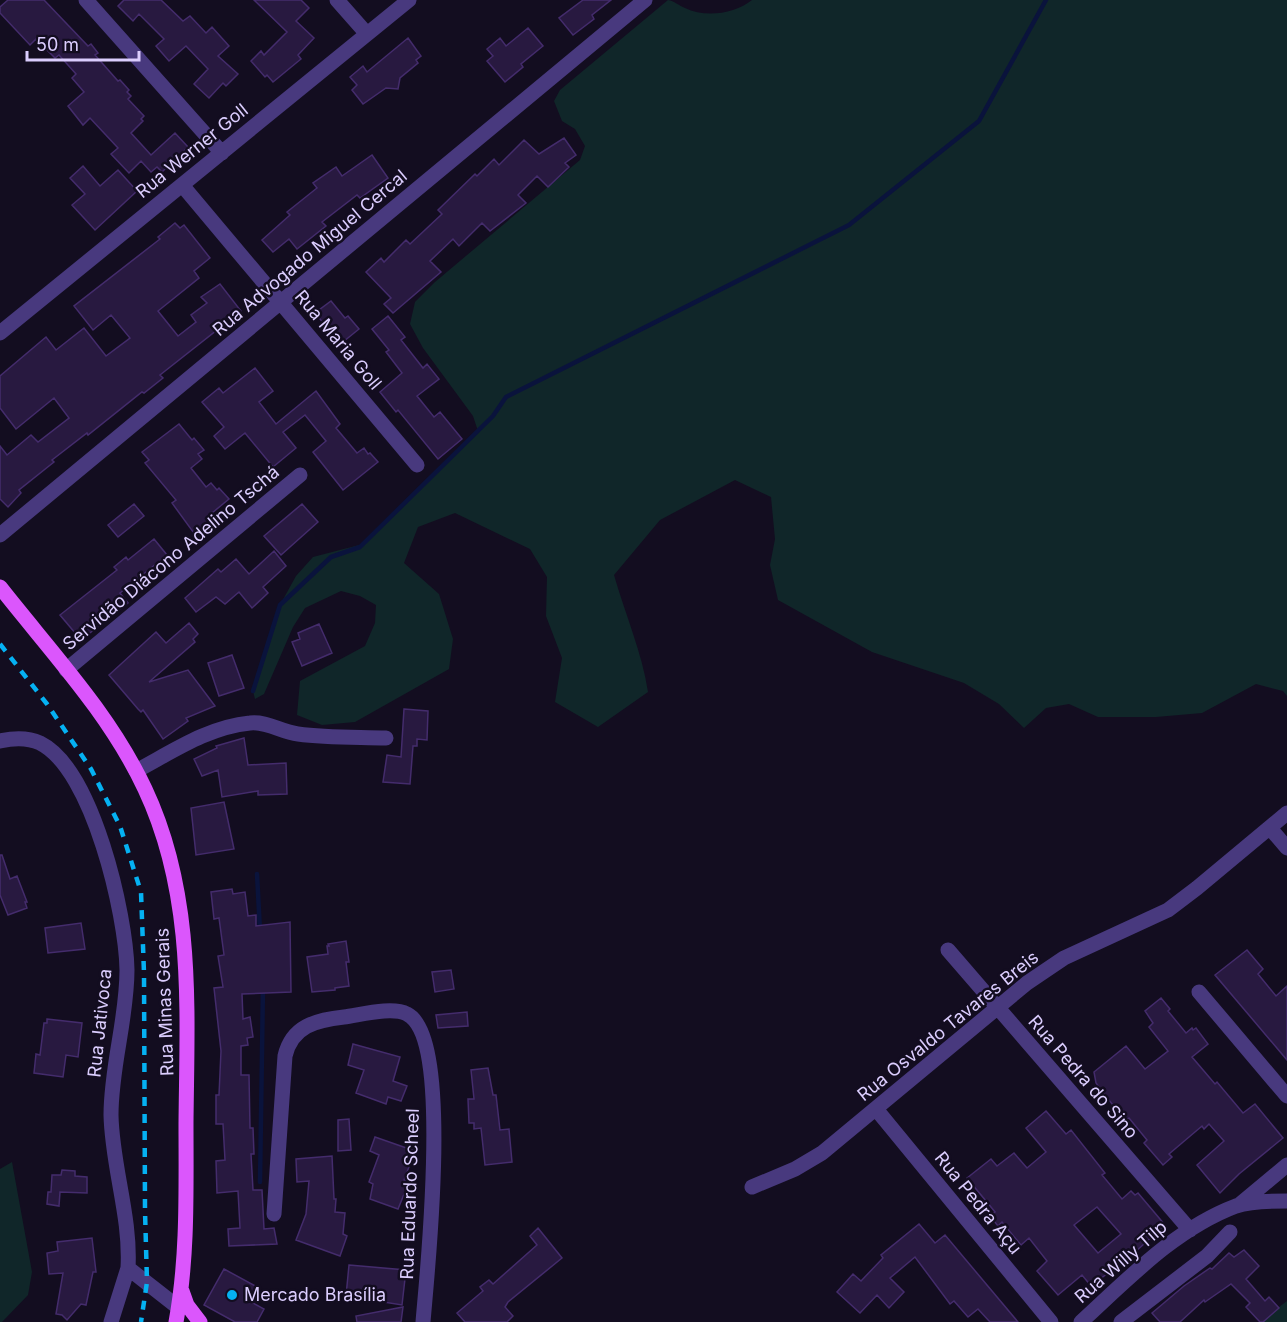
<svg xmlns="http://www.w3.org/2000/svg" width="1287" height="1322" viewBox="0 0 1287 1322" font-family="Inter,sans-serif">
  <rect width="100%" height="100%" fill="#130d20"/>
  <!-- green -->
  <path fill="#102629" d="M668,0C675,1 679,6 685,8C705,18 735,14 752,0H1287V696L1283,691L1256,684L1202,713L1156,717H1098L1069,704L1046,708L1024,728L999,704L964,683L872,652L778,600L770,565L775,539L771,497L735,480L660,520L614,575C625,614 642,652 648,692L598,727L555,702L562,658L546,616L547,577L530,549L455,513L418,527L404,563L439,594L453,639L449,669L355,722L322,725L297,715L300,681L365,646L375,623L376,605L360,596L341,591L305,608L293,627L264,694L255,699L253,691L280,605L296,576L313,557L363,544L478,431L473,416L423,348L410,324L415,302L435,282L580,160L585,146L575,129L562,121L554,101L560,90Z
    M12,1162L32,1272L28,1295L2,1322H0V1169Z
    M1287,1301V1322H1259Z"/>
  <g fill="none" stroke-linecap="round" stroke-linejoin="round">
    <!-- stream -->
    <path stroke="#0a133c" stroke-width="4.5" d="M253,691L280,605L331,557L360,547L493,416L506,397L849,225L979,121L1046,0
      M257,874L260,931
      M260,1182L263,987"/>
  </g>
  <!-- building -->
  <path fill="#281940" stroke="#442c6c" stroke-width="1.5" fill-rule="evenodd" d="M8,0H44L88,46L91,44L98,53L95,55L118,81L120,80L129,90L127,92L131,96L128,99L144,116L141,119L143,121L131,133L151,155L175,133L188,147L162,172L157,167L151,172L141,161L129,173L111,154L118,148L90,118L83,125L68,106L84,92L72,78L76,74L59,55L55,58L36,39L30,45L0,13V7Z
    M124,0H161L183,21L190,16L206,33L212,27L229,46L218,56L238,74L226,86L223,83L209,98L194,84L208,69L186,46L169,61L156,46L164,39L139,14L133,21L118,6Z
    M254,0H301L309,8L296,21L314,38L298,55L301,59L273,82L267,75L265,77L251,61L261,51L264,55L287,32Z
    M583,0H611L592,15L594,19L573,35L559,18Z
    M528,28L543,46L521,64L523,67L505,82L487,61L493,56L487,49L500,38L506,46Z
    M408,38L421,56L416,60L418,63L400,78L398,89L386,88L363,104L352,90L357,85L350,77L363,66L367,72Z
    M564,138L576,155L565,163L569,167L548,187L537,176L518,195L526,203L490,231L482,223L459,246L453,239L430,261L441,272L393,313L384,304L391,298L366,272L381,258L384,262L406,240L410,244L442,214L438,210L475,174L477,176L494,159L499,165L524,140L539,154Z
    M372,155L388,178L360,198L357,195L322,222L326,226L297,249L289,239L273,252L262,240L290,215L287,212L317,188L313,183L336,167L342,176Z
    M83,166L100,186L118,170L137,191L95,230L72,205L85,194L70,178Z
    M175,223L180,228L184,225L210,258L194,271L199,278L158,311L178,336L196,322L191,315L207,303L201,297L220,284L241,311L160,375L163,378L144,393L142,392L88,435L87,433L52,460L54,462L19,490L21,493L8,507L0,499V446L7,455L31,435L38,442L69,418L54,398L16,429L0,408V376L46,337L56,350L84,328L106,356L130,338L111,315L93,330L74,306L160,239L158,237Z
    M331,301L345,318L348,316L359,329L338,346L327,333L330,331L315,313Z
    M388,316L405,337L401,340L423,368L427,364L439,379L417,396L434,417L440,412L462,439L438,459L398,410L396,412L380,392L402,373L386,352L389,350L372,329Z
    M255,368L273,391L259,402L276,424L316,391L340,424L336,428L357,453L364,448L368,454L370,453L378,462L343,490L313,452L326,441L305,415L283,432L296,448L273,467L245,433L225,449L214,436L224,427L202,402L219,388L223,393Z
    M179,424L192,440L194,438L204,450L198,454L202,459L191,468L206,487L211,483L217,490L219,488L229,499L212,513L213,531L206,527L196,536L172,503L176,500L145,463L149,460L142,452Z
    M134,504L144,516L118,537L108,525Z
    M302,504L318,522L281,555L264,536Z
    M154,539L167,555L120,593L128,603L81,640L60,615L117,570L114,567L126,557L128,560Z
    M274,551L286,566L263,587L268,593L252,608L239,592L225,604L216,597L196,612L185,598L218,569L221,572L236,559L249,574Z
    M189,623L198,634L193,639L195,642L149,682L188,670L215,706L186,718L188,721L163,739L143,710L141,712L138,709L109,675L156,632L166,643Z
    M319,624L332,653L302,666L292,642L300,639L298,633Z
    M232,655L244,688L219,696L208,663Z
    M404,709L428,711L427,740L417,739V746H413L410,784L383,782L387,755L401,757Z
    M244,738L248,765L286,763L287,794L258,795V791L222,797L218,770L202,776L194,759L217,748L216,746Z
    M224,802L234,849L196,855L191,808Z
    M0,855H2L10,879L17,876L27,902H25L27,908L8,915L0,895Z
    M232,889L233,894L245,892L248,916L256,915V926L290,922L291,992L242,994L243,1019L250,1017L253,1037L247,1038L248,1045L241,1046V1075H249L250,1128H253L254,1154H251L253,1190H262L264,1229L274,1228L277,1244L229,1246L228,1229L240,1228L238,1191L217,1193L216,1161L225,1160L223,1124H216V1095H219L221,1051L214,988L223,987L218,956L224,955L219,918L214,919L211,892Z
    M81,923L85,949L48,953L45,928Z
    M346,941L349,962H346L349,986L335,988V990L312,992L307,957L328,954L327,946H329L328,944Z
    M1247,950L1263,969L1258,974L1276,996L1287,986V1060L1215,975Z
    M451,970L454,989L435,992L432,972Z
    M1161,998L1170,1009L1168,1011L1186,1033L1192,1028L1193,1030L1196,1028L1208,1044L1192,1057L1215,1084L1217,1082L1243,1113L1255,1104L1283,1138L1239,1174L1220,1193L1197,1165L1224,1141L1209,1124L1204,1129L1202,1126L1169,1154L1172,1157L1163,1165L1144,1143L1147,1140L1129,1118L1125,1121L1096,1083L1094,1072L1126,1046L1145,1069L1168,1051L1149,1027L1153,1023L1145,1011Z
    M467,1012L468,1026L438,1028L436,1015Z
    M47,1019L82,1023L78,1057L66,1055L63,1077L34,1073L36,1054L40,1055L44,1023H47Z
    M353,1044L400,1057L393,1081L407,1086L401,1101L388,1097L386,1104L356,1093L364,1070L348,1065Z
    M488,1068L493,1095H496L500,1130L509,1129L512,1162L485,1165L481,1128L474,1129V1123H469L468,1099H474L471,1070Z
    M1046,1111L1066,1134L1071,1130L1105,1173L1102,1175L1122,1199L1131,1191L1135,1195L1138,1193L1165,1225L1134,1253L1091,1286L1082,1275L1058,1295L1037,1271L1047,1261L1029,1238L1021,1245L1002,1222L998,1226L990,1216L995,1212L967,1178L991,1159L997,1166L1014,1153L1027,1168L1046,1152L1026,1128ZM1097,1207L1121,1234L1098,1253L1074,1225Z
    M349,1119L351,1150L338,1151V1120Z
    M375,1137L415,1151L404,1180L409,1182L398,1209L370,1199L373,1184L369,1182L379,1155L370,1151Z
    M332,1156L334,1199H336L335,1212L345,1213L343,1234L347,1236L340,1256L296,1240L306,1214L309,1181L297,1182L296,1159Z
    M62,1170L75,1171V1176L87,1177V1193L60,1192L59,1206L47,1204L48,1192H51L52,1175H61Z
    M919,1224L935,1243L945,1235L1018,1322H990L978,1309L968,1317L954,1301L950,1304L915,1257L890,1278L904,1292L889,1308L877,1295L860,1313L837,1292L853,1274L861,1281L883,1258L881,1255Z
    M538,1228L562,1258L508,1302L505,1307L513,1316L507,1322H465L457,1313L483,1291L480,1287L489,1280L493,1284L537,1245L530,1236Z
    M92,1238L96,1272H93L86,1305L81,1304L67,1320L62,1315L56,1314L63,1273L49,1274L47,1253L58,1251L57,1242Z
    M1244,1250L1259,1266L1246,1279L1265,1301L1269,1297L1279,1308L1263,1322H1260L1246,1307L1250,1303L1231,1284L1205,1302L1204,1300L1180,1322H1160L1152,1313L1184,1286L1210,1268L1212,1269L1229,1253L1234,1257Z
    M349,1265L406,1270L402,1305L346,1296Z
    M224,1269L259,1288L251,1302L264,1309L257,1322H235L204,1305Z
    M403,1307L401,1322H357L356,1316Z"/>
  <g fill="none" stroke-linecap="round" stroke-linejoin="round">
    <!-- minor -->
    <path stroke="#48397e" stroke-width="15" d="M86,0L222,153
      M337,0L367,34
      M182,185L417,465
      M0,333L409,0
      M0,535L645,0
      M66,670L300,475
      M0,741C13,738 27,737 40,743C93,769 126,915 127,970C127,1019 111,1066 111,1115C112,1166 131,1217 128,1268L179,1308
      M136,771C172,752 208,727 250,723C267,721 281,732 298,734C327,738 357,737 386,738
      M1270,828L1287,848
      M948,950L1190,1230
      M1199,992L1287,1096
      M876,1109L1051,1322
      M752,1187L795,1169L822,1153L1027,983L1064,958L1168,910L1197,888L1287,813
      M1239,1205L1287,1165
      M274,1214L285,1056C292,1026 316,1020 344,1017C360,1015 392,1006 407,1014C453,1037 427,1272 423,1322
      M111,1322L128,1268
      M1081,1322C1128,1279 1175,1229 1236,1206C1252,1201 1271,1201 1287,1201
      M1121,1322L1207,1256L1230,1232"/>
    <!-- major -->
    <path stroke="#db56fc" stroke-width="15" d="M0,587C51,652 110,714 145,789C195,895 187,1010 186,1123C186,1189 188,1257 176,1322
      M182,1291L187,1305L200,1322"/>
    <!-- rail -->
    <path stroke="#05b1f2" stroke-width="4.5" stroke-dasharray="9 8" stroke-linecap="butt" d="M0,644L47,704L91,769L120,826L141,892L144,973L145,1211L147,1282L141,1322"/>
  </g>
  <!-- markers -->
  <circle fill="#05b1f2" stroke="#130d20" stroke-width="2" cx="232" cy="1295" r="6"/>
  <g text-anchor="middle" stroke-width="5" stroke-linejoin="round" paint-order="stroke">
    <!-- street labels -->
    <g font-size="18" fill="#dbcdfe" stroke="#130d20">
      <text transform="translate(192 151) rotate(-39)" y="6">Rua Werner Goll</text>
      <text transform="translate(310 253) rotate(-40)" y="6">Rua Advogado Miguel Cercal</text>
      <text transform="translate(338 340) rotate(50)" y="6">Rua Maria Goll</text>
      <text transform="translate(171 558) rotate(-40)" y="6">Servidão Diácono Adelino Tschá</text>
      <text transform="translate(165 1002) rotate(-92)" y="6">Rua Minas Gerais</text>
      <text transform="translate(100 1023) rotate(-84)" y="6">Rua Jativoca</text>
      <text transform="translate(948 1026) rotate(-39)" y="6">Rua Osvaldo Tavares Breis</text>
      <text transform="translate(1083 1077) rotate(49)" y="6">Rua Pedra do Sino</text>
      <text transform="translate(410 1194) rotate(-88)" y="6">Rua Eduardo Scheel</text>
      <text transform="translate(978 1203) rotate(51)" y="6">Rua Pedra Açu</text>
      <text transform="translate(1121 1262) rotate(-41)" y="6">Rua Willy Tilp</text>
    </g>
    <!-- poi labels -->
    <g font-size="18" fill="#dbcdfe" stroke="#130d20" text-anchor="start">
      <text x="244" y="1301">Mercado Brasília</text>
    </g>
  </g>
  <!-- scale -->
  <path d="M27 51v9h112v-9" fill="none" stroke="#dbcdfe" stroke-width="3"/>
  <text x="36" y="51" font-size="18" fill="#dbcdfe" stroke="#130d20" stroke-width="4.5" paint-order="stroke">50 m</text>
</svg>
